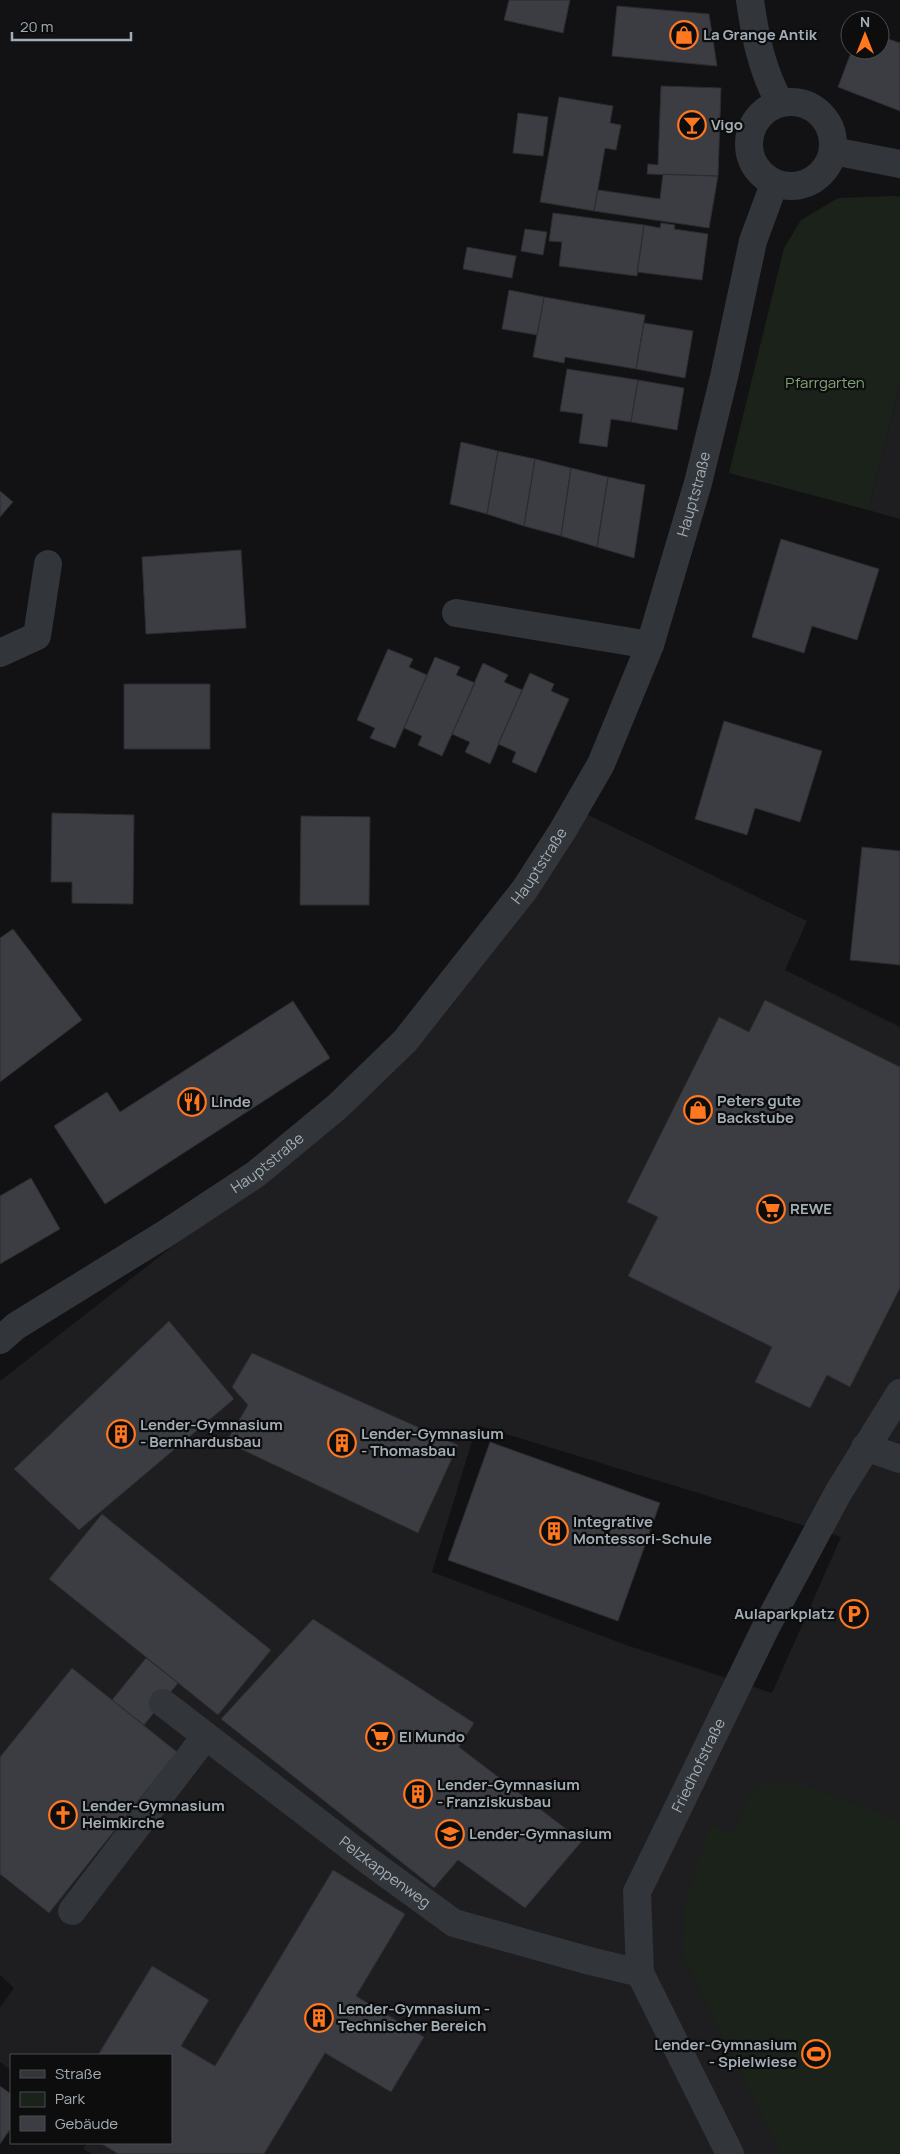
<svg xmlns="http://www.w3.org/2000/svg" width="900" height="2154" viewBox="0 0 900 2154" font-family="Manrope,sans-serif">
  <rect width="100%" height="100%" fill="#121214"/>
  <!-- built -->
  <path fill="#1e1e21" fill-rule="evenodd" d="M900,384V519L868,510Z
    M582,812L807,921L785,970L900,1027V2154H92L83,2149L87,2143H171V2055H11V2070L0,2062V2007L14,1988L0,1975V1381L377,1087ZM477,1425L841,1537L772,1693L629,1646L432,1572Z"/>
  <!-- green -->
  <path fill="#1a221a" d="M896,196L900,197V384L868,510L729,473L784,248L801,220L838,198Z
    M755,1786H806L900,1821V2154H781L682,1954L685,1901L710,1825L733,1833Z"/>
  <!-- building -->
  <path fill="#3b3d42" stroke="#2b2d30" d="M509,0H570L563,33L504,20Z
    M617,6L709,14L717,66L612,56Z
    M880,36L900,43V111L838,87L852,50H880Z
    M661,86L721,88L718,176L647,174L648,164L658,165Z
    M559,97L613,106L610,123L621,125L616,150L605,148L594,211L540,202Z
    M518,113L548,117L543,156L513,153Z
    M663,174L718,176L709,228L594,211L598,190L660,199Z
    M553,213L644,225L637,276L559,266L562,242L549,241Z
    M661,223L675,225L674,229L708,234L702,280L637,272L644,225L660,228Z
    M525,229L547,232L543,255L521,251Z
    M467,247L516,256L512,278L463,269Z
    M509,290L544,297L537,335L502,329Z
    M544,297L645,315L636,369L565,357L564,363L533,357Z
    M644,323L693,331L685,378L636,369Z
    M567,369L638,380L631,422L611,419L607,447L579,443L583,414L560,411Z
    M638,380L684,388L677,430L631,422Z
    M461,442L498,451L487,514L450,504Z
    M498,451L535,459L524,526L487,514Z
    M535,459L571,468L561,536L524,526Z
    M571,468L608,477L597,547L561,536Z
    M608,477L645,485L634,558L597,547Z
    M0,491L13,502L0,517Z
    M781,539L879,569L857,640L812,626L804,653L752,637Z
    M241,550L246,628L146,634L142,557Z
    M388,649L413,659L409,667L427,675L395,748L370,738L375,728L357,720Z
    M435,657L460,667L456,675L475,683L442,756L418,745L422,736L404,728Z
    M483,663L508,675L504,682L522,690L490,764L465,752L470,742L452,734Z
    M530,673L554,684L551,691L569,699L536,773L512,762L516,752L498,744Z
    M124,684H210V749H124Z
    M724,721L822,751L800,822L755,808L747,835L695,819Z
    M52,813L134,815L133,904L72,903V882H51Z
    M301,816L370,817L369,905H300Z
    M862,847L900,851V965L850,960Z
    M13,929L82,1020L0,1082V938Z
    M765,1000L900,1067V1288L850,1387L827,1375L810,1408L755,1382L772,1347L628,1276L658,1217L627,1202L719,1017L749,1032Z
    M293,1001L330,1058L105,1204L54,1126L107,1092L120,1112Z
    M31,1178L60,1229L0,1264V1196Z
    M169,1321L234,1399L79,1530L14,1469Z
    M252,1353L458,1445L418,1533L226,1442L248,1405L232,1387Z
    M490,1442L660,1503L618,1621L448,1560Z
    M102,1514L271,1650L218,1715L49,1579Z
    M313,1619L474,1723L459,1747L582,1841L525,1908L458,1860L434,1888L221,1719Z
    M146,1658L178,1683L144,1725L112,1700Z
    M72,1668L177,1752L49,1913L0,1874V1757Z
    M333,1870L405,1914L356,1996L424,2037L391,2092L325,2053L264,2154H118L102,2144L171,2143V2055H98L152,1966L209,2000L181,2046L215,2066Z
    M0,2086L11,2094V2128L0,2144Z"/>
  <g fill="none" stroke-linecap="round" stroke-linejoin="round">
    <!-- minor -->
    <g stroke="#323539" stroke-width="28">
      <path d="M750,0C755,36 762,71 780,103"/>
      <circle cx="791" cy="144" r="42"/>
      <path d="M833,151L900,164"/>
      <path d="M456,613L650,645"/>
      <path d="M0,653L37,636L48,564"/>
      <path id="s1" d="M0,1340L16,1326L165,1234L256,1174L338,1106L405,1041L525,889L563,830L601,764L650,645L698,483L724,377L753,241L774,184"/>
      <path d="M865,1447L900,1459"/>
      <path id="s2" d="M163,1703L370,1862L454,1923L590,1961L640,1973"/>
      <path d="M72,1911L205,1737"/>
      <path id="s3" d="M730,2154L640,1973L637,1892L765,1629L838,1493L900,1393"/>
    </g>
  </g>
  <!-- icons -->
  <defs>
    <symbol id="shop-ring" viewBox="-11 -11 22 22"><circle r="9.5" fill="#0d0d0e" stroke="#ff771e" stroke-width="1.5"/><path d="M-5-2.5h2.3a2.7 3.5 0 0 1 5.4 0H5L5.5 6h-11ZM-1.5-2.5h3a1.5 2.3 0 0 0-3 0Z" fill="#ff771e"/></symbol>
    <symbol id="bar-ring" viewBox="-11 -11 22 22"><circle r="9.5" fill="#0d0d0e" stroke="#ff771e" stroke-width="1.5"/><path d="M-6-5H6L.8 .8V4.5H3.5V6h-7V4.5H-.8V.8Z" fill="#ff771e"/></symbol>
    <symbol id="restaurant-ring" viewBox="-11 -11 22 22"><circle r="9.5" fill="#0d0d0e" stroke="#ff771e" stroke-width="1.5"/><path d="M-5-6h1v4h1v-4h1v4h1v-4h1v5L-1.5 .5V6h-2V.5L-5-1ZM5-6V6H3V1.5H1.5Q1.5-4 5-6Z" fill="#ff771e"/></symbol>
    <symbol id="supermarket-ring" viewBox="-11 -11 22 22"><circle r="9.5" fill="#0d0d0e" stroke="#ff771e" stroke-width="1.5"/><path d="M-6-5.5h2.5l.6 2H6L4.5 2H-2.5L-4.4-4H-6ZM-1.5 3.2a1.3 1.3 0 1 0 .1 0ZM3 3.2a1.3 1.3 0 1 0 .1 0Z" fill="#ff771e"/></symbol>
    <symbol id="building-ring" viewBox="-11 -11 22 22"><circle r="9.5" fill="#0d0d0e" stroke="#ff771e" stroke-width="1.5"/><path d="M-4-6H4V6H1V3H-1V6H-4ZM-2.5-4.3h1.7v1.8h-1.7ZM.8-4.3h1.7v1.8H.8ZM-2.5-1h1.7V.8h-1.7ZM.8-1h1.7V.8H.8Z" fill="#ff771e"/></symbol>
    <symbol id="parking-ring" viewBox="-11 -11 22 22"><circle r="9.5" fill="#0d0d0e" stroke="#ff771e" stroke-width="1.5"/><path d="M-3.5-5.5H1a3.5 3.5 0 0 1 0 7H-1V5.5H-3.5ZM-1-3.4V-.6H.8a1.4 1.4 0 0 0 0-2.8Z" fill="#ff771e"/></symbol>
    <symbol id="church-ring" viewBox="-11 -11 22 22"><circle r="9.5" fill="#0d0d0e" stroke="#ff771e" stroke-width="1.5"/><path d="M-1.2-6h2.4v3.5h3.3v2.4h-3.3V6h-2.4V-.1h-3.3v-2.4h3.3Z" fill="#ff771e"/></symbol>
    <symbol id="school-ring" viewBox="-11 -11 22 22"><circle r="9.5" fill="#0d0d0e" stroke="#ff771e" stroke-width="1.5"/><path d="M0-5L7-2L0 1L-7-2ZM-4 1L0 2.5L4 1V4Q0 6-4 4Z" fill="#ff771e"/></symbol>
    <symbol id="stadium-ring" viewBox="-11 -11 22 22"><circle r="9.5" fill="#0d0d0e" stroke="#ff771e" stroke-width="1.5"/><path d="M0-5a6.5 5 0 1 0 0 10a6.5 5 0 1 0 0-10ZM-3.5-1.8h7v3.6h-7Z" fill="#ff771e"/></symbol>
  </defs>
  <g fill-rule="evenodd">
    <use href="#shop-ring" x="668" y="19" width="32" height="32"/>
    <use href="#bar-ring" x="676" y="109" width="32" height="32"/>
    <use href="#restaurant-ring" x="176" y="1086" width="32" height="32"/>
    <use href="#shop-ring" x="682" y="1094" width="32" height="32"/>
    <use href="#supermarket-ring" x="755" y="1193" width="32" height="32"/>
    <use href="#building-ring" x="105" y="1418" width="32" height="32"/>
    <use href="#building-ring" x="326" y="1427" width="32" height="32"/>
    <use href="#building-ring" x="538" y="1515" width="32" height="32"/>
    <use href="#parking-ring" x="838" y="1598" width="32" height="32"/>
    <use href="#supermarket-ring" x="364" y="1721" width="32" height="32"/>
    <use href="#building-ring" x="402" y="1778" width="32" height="32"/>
    <use href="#church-ring" x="47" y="1799" width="32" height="32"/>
    <use href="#school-ring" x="434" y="1818" width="32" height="32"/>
    <use href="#building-ring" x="303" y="2002" width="32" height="32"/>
    <use href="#stadium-ring" x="800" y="2038" width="32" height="32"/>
  </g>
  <g text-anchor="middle" stroke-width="4.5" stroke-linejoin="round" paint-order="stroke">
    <!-- poi labels -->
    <g font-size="15" font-weight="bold" fill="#a2adb6" stroke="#0d0d0e" text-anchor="start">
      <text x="703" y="40">La Grange Antik</text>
      <text x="711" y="130">Vigo</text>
      <text x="717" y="1106">Peters gute<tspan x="717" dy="17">Backstube</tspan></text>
      <text x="211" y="1107">Linde</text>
      <text x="790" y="1214">REWE</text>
      <text x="140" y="1430">Lender-Gymnasium<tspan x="140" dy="17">- Bernhardusbau</tspan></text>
      <text x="361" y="1439">Lender-Gymnasium<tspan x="361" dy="17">- Thomasbau</tspan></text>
      <text x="573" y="1527">Integrative<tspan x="573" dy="17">Montessori-Schule</tspan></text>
      <text x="835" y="1619" text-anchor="end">Aulaparkplatz</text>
      <text x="399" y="1742">El Mundo</text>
      <text x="437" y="1790">Lender-Gymnasium<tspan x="437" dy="17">- Franziskusbau</tspan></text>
      <text x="82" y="1811">Lender-Gymnasium<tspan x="82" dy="17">Heimkirche</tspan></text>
      <text x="469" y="1839">Lender-Gymnasium</text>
      <text x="338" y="2014">Lender-Gymnasium -<tspan x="338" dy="17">Technischer Bereich</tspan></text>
      <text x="797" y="2050" text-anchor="end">Lender-Gymnasium<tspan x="797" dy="17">- Spielwiese</tspan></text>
    </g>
    <!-- park labels -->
    <g font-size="15" fill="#80a376" stroke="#0d0d0e">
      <text x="825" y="388">Pfarrgarten</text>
    </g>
    <!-- street labels -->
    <g font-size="15" fill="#a2adb6" stroke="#0d0d0e">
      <text dy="5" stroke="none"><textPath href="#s1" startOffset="1131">Hauptstraße</textPath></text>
      <text dy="5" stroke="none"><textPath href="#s1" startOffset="726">Hauptstraße</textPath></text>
      <text dy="5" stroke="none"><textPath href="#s1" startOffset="321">Hauptstraße</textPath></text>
      <text dy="5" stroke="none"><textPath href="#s3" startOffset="424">Friedhofstraße</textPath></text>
      <text dy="5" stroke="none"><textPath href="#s2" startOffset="279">Pelzkappenweg</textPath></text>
    </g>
  </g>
  <!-- legend -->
  <rect x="10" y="2054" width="162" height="90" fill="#0d0d0e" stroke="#494d51"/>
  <rect x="20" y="2070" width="25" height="8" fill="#323539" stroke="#494d51"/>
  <text x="55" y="2079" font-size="15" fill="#a2adb6">Straße</text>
  <rect x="20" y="2092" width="25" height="15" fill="#1a221a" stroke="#494d51"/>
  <text x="55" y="2104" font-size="15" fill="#a2adb6">Park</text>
  <rect x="20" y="2116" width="25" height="15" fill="#3b3d42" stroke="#494d51"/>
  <text x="55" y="2129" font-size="15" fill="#a2adb6">Gebäude</text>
  <!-- north arrow -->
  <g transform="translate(865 35)"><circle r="24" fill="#0d0d0e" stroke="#494d51"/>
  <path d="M0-4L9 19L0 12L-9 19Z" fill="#ff771e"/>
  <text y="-8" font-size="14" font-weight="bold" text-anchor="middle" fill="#a2adb6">N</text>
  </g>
  <!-- scale -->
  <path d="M12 32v8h119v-8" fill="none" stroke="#a2adb6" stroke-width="2.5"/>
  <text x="20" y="32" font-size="15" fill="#a2adb6" stroke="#0d0d0e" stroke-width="4" paint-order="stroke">20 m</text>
</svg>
